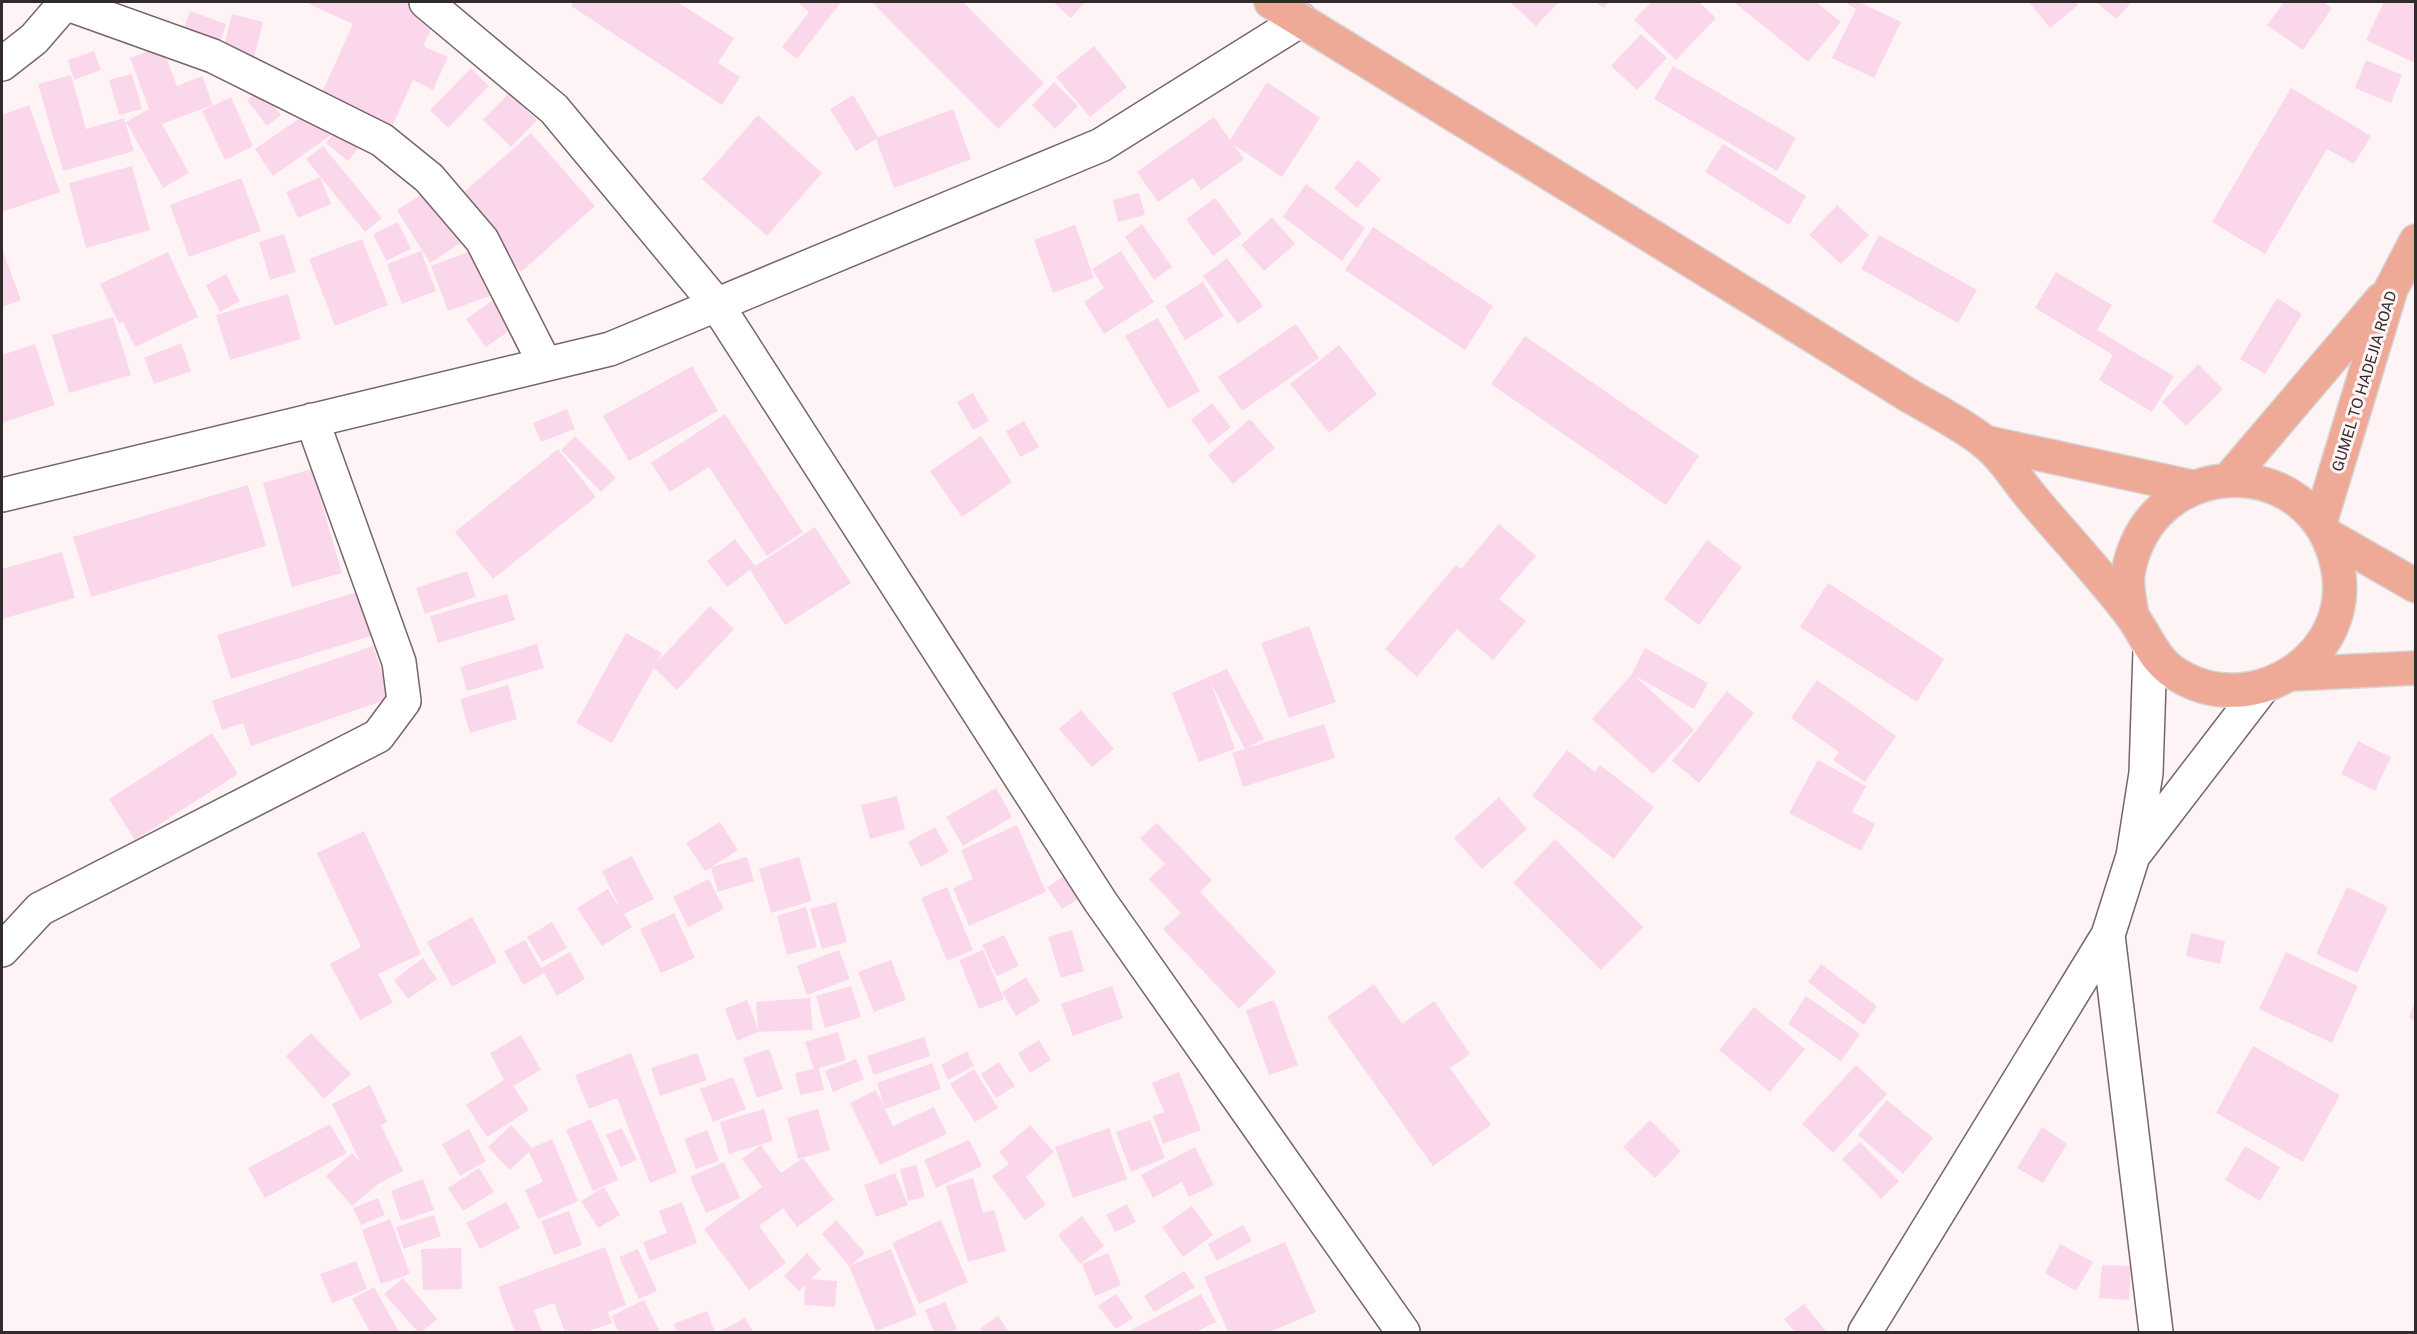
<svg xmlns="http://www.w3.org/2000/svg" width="2417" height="1334" font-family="'Public Sans',sans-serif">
  <rect width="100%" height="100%" fill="#fff4f5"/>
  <path fill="#fbd7eb" d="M305,2H404L437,17L423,46L448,57L433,90L413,80L390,131L319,99L353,24Z
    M573,2H677L734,38L718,63L740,77L722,105L571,6Z
    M797,2H841L797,59L782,47L809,12Z
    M872,2H963L1044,83L998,129Z
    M1053,2H1085L1071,18Z
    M1510,2H1559L1536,26Z
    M1595,2H1608L1604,8Z
    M1651,2H1699L1716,18L1676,60L1634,20Z
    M1734,2H1816L1841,22L1808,62Z
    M1844,2H1859L1901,22L1874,78L1832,58L1856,9Z
    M2029,2H2075L2078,5L2050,28Z
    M2096,2H2132L2116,19Z
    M2284,2H2323L2332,8L2303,50L2267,25Z
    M2384,2H2415V63L2366,40Z
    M190,11L226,24L217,52L180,39Z
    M232,14L263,22L253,62L222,54Z
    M1641,34L1667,58L1637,90L1611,66Z
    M162,46L177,86L202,76L213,105L162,124L189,173L163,188L126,122L149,109L130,58Z
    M1094,46L1127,87L1090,117L1056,77Z
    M94,51L101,70L74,80L68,60Z
    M2366,60L2402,75L2391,103L2355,88Z
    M1673,66L1796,138L1777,171L1654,99Z
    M471,68L489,86L448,128L430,110Z
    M132,74L142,109L119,115L109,80Z
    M71,75L86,129L124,118L134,151L63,171L38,84Z
    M1054,82L1078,106L1055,129L1032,105Z
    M1267,82L1320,118L1282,177L1234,145L1244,159L1201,190L1193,178L1158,202L1137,172L1214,117L1230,140Z
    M2291,88L2371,136L2354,164L2327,149L2265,254L2212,222Z
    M260,89L281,115L267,126L247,100Z
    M509,93L537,120L511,147L483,120Z
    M853,95L878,137L953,109L971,159L894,188L876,139L856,151L830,109Z
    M231,97L253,146L225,160L202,111Z
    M29,105L60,192L2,212V115Z
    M319,105L369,135L348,161L326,143L335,132L273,176L255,149Z
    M758,115L822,173L767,236L702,179Z
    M531,133L595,206L521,272L456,199Z
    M1723,144L1806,196L1789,225L1705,172Z
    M323,146L382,218L365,232L306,159Z
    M1358,160L1381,179L1357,208L1334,188Z
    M132,166L150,230L86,248L69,183Z
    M320,177L331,204L298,218L286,192Z
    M241,178L261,231L189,257L170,205Z
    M1306,184L1365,228L1342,261L1283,217Z
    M437,185L470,237L430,263L397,210Z
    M1139,193L1145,215L1118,222L1113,200Z
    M1215,198L1242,234L1213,256L1186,219Z
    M1837,205L1869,235L1841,264L1809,235Z
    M1272,217L1295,244L1264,271L1241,245Z
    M398,222L411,249L386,261L373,234Z
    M1142,224L1172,267L1154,280L1125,237Z
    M1075,225L1094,278L1053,293L1034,240Z
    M1373,227L1493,306L1465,350L1345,270Z
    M284,234L296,272L270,280L259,242Z
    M1879,235L1977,290L1958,323L1861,269Z
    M362,239L388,305L335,326L309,259Z
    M484,246L501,292L448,311L431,266Z
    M2,249L21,300L2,307Z
    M421,251L436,291L402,304L387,264Z
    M1121,251L1154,302L1104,334L1084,302L1104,288L1092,269Z
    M168,252L198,317L135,347L123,322L119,324L100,284Z
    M1227,258L1263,306L1238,324L1203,276Z
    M2056,272L2112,305L2097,330L2174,376L2152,412L2099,380L2113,355L2035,308Z
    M226,274L240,301L220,312L206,285Z
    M1203,282L1224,316L1185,340L1165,306Z
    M503,293L523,321L486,347L466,319Z
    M288,294L301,339L230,360L216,315Z
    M2277,298L2302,314L2265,374L2240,359Z
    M113,317L131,375L69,393L52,335Z
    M1158,318L1200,391L1168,409L1125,336Z
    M1296,324L1319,358L1242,411L1218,377Z
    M1525,336L1699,456L1666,505L1491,384Z
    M181,343L191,371L154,384L144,358Z
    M35,344L55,405L2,423V355Z
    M1339,345L1377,394L1329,433L1290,384Z
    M2198,364L2223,389L2186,426L2162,402Z
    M692,366L718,411L629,461L603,416Z
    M973,393L989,421L973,430L957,402Z
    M1212,403L1231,427L1209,444L1191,420Z
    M567,409L575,429L541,442L533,423Z
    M725,414L803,532L767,556L709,467L670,492L651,463Z
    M1250,419L1275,448L1233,484L1208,455Z
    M1024,421L1039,447L1020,457L1006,431Z
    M575,436L616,478L601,492L561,450Z
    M981,436L1012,482L962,517L930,471Z
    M558,449L596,497L493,579L455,532Z
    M312,469L342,573L292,587L263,483Z
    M248,485L266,546L91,597L73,537Z
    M1499,524L1536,556L1499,599L1526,621L1493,660L1457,629L1417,677L1385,649L1456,565L1461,569Z
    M815,527L851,583L785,625L750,570L727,587L707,561L735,539L755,566Z
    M1707,540L1742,567L1699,625L1664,599Z
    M62,552L75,598L2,619V569Z
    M467,571L476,597L425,614L416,588Z
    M1828,583L1944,659L1917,702L1800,627Z
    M357,592L371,636L231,679L217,635Z
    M507,594L515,620L438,643L430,616Z
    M710,606L734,629L677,690L654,668L612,743L576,723L626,633L662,653L658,661Z
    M1309,626L1336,702L1289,718L1261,643Z
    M537,644L544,668L467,691L460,667Z
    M373,646L391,698L251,746L243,723L222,730L212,701Z
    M1645,648L1708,683L1694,709L1635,676L1694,730L1653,774L1592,719L1632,674Z
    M1227,669L1264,739L1247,748L1324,724L1335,758L1243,787L1232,753L1245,749L1211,683L1235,749L1199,762L1172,693Z
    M1817,680L1896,736L1865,782L1833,760L1839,752L1791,718Z
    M508,685L517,719L470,733L460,699Z
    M1727,691L1754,713L1699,783L1672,761Z
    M1081,710L1114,749L1092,767L1059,729Z
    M212,733L238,774L135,840L109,799Z
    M2358,741L2391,757L2375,791L2341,774Z
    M1567,750L1595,772L1600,765L1654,807L1614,859L1532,796Z
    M1818,760L1866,786L1852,812L1875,824L1861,851L1789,813Z
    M996,788L1012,817L963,846L946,817Z
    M897,796L905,829L870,839L861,805Z
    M1499,797L1527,829L1482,869L1454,838Z
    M720,822L738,850L711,867L747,857L754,881L718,892L711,868L705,871L686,843Z
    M1157,823L1212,880L1200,892L1276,972L1239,1009L1163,929L1181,913L1149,879L1165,864L1140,838Z
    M1017,825L1046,892L969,926L953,888L973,879L961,850Z
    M935,827L949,852L921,867L908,842Z
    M364,831L421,954L378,974L393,1003L360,1020L330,964L361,947L317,853Z
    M1555,839L1643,927L1601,970L1513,883Z
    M632,856L654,899L624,914L632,927L602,946L577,908L608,889L621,910L602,871Z
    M799,857L812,901L771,913L759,869Z
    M1071,872L1086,894L1062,909L1047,887Z
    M709,879L724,909L688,927L673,897Z
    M947,887L973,950L947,961L921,898Z
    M2347,887L2388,907L2357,973L2316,954Z
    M836,902L847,942L822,949L810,909Z
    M806,907L817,947L787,955L777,916Z
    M674,913L695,958L661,973L640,929Z
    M472,917L497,962L452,987L427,942Z
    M552,922L567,948L542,962L527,937Z
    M1072,930L1084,971L1061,978L1048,937Z
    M2191,933L2225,941L2220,964L2186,956Z
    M1004,935L1019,966L997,976L982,945Z
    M525,940L541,968L570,952L585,979L557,996L544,973L523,985L504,951Z
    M839,950L850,979L807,995L797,966Z
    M983,950L1004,999L979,1009L959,960Z
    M2286,952L2358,986L2332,1043L2259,1009Z
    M423,958L437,979L408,999L394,980Z
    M891,960L906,1000L874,1012L858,972Z
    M1821,964L1877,1006L1864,1025L1808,982Z
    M1026,977L1040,1001L1016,1016L1002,992Z
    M1374,984L1402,1024L1434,1001L1470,1054L1450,1068L1491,1125L1433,1166L1327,1017Z
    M851,986L861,1017L825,1028L816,996Z
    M1112,986L1123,1018L1073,1036L1061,1004Z
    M1806,996L1860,1034L1841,1061L1788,1024Z
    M810,998L813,1030L758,1032L737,1041L725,1009L747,1000L758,1029L756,1002Z
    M1274,1000L1298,1065L1269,1075L1246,1010Z
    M2415,1001V1021L2409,1018Z
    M1754,1007L1805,1049L1770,1092L1719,1050Z
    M838,1032L846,1060L819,1068L824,1090L800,1095L795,1073L814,1069L805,1042Z
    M311,1033L351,1074L324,1099L286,1056Z
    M521,1035L541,1070L513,1086L529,1110L487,1137L466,1105L504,1080L490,1053Z
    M924,1037L930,1056L874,1075L867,1056Z
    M1039,1040L1051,1060L1030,1073L1018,1053Z
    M2253,1046L2340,1095L2303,1162L2216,1113Z
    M769,1049L783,1089L757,1098L743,1058Z
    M967,1051L974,1066L948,1080L941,1065Z
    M631,1053L677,1172L650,1183L617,1098L589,1109L575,1075Z
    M697,1053L707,1080L660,1096L651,1068Z
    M856,1059L864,1079L833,1092L825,1071Z
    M999,1062L1015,1086L996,1098L981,1074Z
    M932,1063L941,1089L885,1109L877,1083Z
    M1856,1065L1887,1094L1833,1153L1802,1124Z
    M974,1069L998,1108L975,1122L950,1084Z
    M1179,1072L1201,1130L1163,1144L1153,1116L1164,1112L1152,1083Z
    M733,1077L746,1109L713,1122L700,1089Z
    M370,1085L387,1122L381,1125L403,1171L378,1184L352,1206L326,1176L352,1153L361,1163L332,1104Z
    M876,1090L893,1126L934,1107L947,1134L880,1165L850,1103Z
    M1887,1100L1933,1138L1903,1174L1858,1135Z
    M764,1109L773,1141L729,1154L720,1122Z
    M818,1109L830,1150L798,1159L787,1118Z
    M591,1119L618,1180L593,1191L566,1130Z
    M1150,1120L1165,1158L1131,1172L1116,1132Z
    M1650,1120L1681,1151L1655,1178L1623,1147Z
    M330,1124L347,1153L265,1198L248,1168Z
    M511,1125L532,1148L552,1139L578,1201L538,1219L525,1190L543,1182L529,1152L510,1170L488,1147Z
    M1030,1125L1054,1152L1026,1177L1046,1205L1025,1220L992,1176L1009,1164L999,1152Z
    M2042,1127L2067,1144L2043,1183L2017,1168Z
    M622,1128L637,1160L621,1167L606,1135Z
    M1109,1128L1127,1179L1073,1198L1055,1147Z
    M469,1129L486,1161L460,1176L442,1144Z
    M707,1130L719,1161L696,1169L684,1139Z
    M969,1140L982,1166L936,1188L924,1160Z
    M1860,1142L1899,1181L1881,1199L1842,1159Z
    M761,1145L781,1173L803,1158L834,1200L797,1227L783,1208L759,1226L786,1263L749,1290L704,1229L762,1187L742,1159Z
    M2245,1146L2280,1167L2260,1201L2225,1180Z
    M1195,1147L1214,1185L1189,1197L1182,1182L1153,1198L1141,1175Z
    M724,1162L740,1198L706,1213L690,1177Z
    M916,1165L925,1197L908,1201L900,1169Z
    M479,1168L494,1192L463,1211L448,1188Z
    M895,1173L908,1205L876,1217L864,1185Z
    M973,1178L983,1213L994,1210L1006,1251L968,1262L946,1186Z
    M423,1179L434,1210L401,1221L391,1191Z
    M604,1187L620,1215L598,1228L581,1201Z
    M378,1198L385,1215L361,1225L353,1208Z
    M506,1202L520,1228L480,1249L466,1223Z
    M682,1202L697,1243L650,1261L643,1242L667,1233L659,1211Z
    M1127,1204L1136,1222L1115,1232L1106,1215Z
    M1192,1206L1213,1235L1183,1257L1162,1227Z
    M569,1211L582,1245L554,1255L541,1221Z
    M434,1215L441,1236L404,1249L396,1227Z
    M1082,1216L1104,1246L1080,1264L1058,1235Z
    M390,1219L410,1274L381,1284L362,1230Z
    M836,1220L865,1253L851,1265L891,1249L917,1315L876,1331L849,1266L822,1234Z
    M941,1220L968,1282L919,1304L892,1243Z
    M1243,1225L1252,1241L1217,1261L1208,1244Z
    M1285,1242L1316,1312L1270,1332H1228L1204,1277Z
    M2060,1244L2093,1262L2076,1291L2045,1273Z
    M605,1247L626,1305L608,1312L612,1323L586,1332H565L554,1303L534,1310L542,1332H515L498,1287Z
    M461,1248L462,1289L423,1290L421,1249Z
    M638,1249L657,1291L639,1299L619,1257Z
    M807,1253L821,1269L811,1279L837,1281L835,1307L804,1305L805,1285L799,1291L784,1276Z
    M1108,1253L1121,1285L1095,1296L1082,1264Z
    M356,1261L367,1289L332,1303L320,1274Z
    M2102,1265L2131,1266L2129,1300L2099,1298Z
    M1184,1271L1195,1287L1154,1312L1144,1296Z
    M403,1278L437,1319L422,1332H418L384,1294Z
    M374,1287L399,1332H370L352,1299Z
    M1116,1294L1133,1318L1116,1329L1098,1306Z
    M1201,1294L1216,1322L1196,1332H1127Z
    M644,1300L660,1332H619L611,1316Z
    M945,1302L957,1330L934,1332L925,1310Z
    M1804,1304L1826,1331L1824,1332H1795L1784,1319Z
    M707,1311L715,1332H677L673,1324Z
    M998,1316L1009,1332H982L980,1329Z
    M745,1318L753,1332H718Z"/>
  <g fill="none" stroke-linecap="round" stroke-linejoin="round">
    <defs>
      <path id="minor" d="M426,2L554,109L717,305L1100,901L1403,1332
        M65,3L213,56L382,140L429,178L482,240L545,364
        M2,64L34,39L66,2
        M2,495L610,349L1101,145L1301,20
        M2136,852L2262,688
        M2108,935L2156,1332
        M2,950L40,909L378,736L404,701L399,662L312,420
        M1865,1332L2108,935L2133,856L2146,773L2150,651"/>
      <path id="primary" d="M1271,2C1434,103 1597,203 1760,303C1809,334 1859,364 1908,395C1932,409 1960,423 1982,440C2002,455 2017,480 2033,499C2065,537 2099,573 2129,612C2148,636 2152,662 2183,678C2257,718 2354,655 2338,569C2315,448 2150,452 2128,573C2126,586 2130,602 2132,616
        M1984,442L2192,487
        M2230,478L2382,299
        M2320,523L2391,289L2416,241
        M2327,535L2416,586
        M2292,674L2416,668"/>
    </defs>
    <use href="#minor" stroke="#766668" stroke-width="36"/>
    <use href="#primary" stroke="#d6d5d5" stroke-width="36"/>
    <use href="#minor" stroke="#fff" stroke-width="33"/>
    <use href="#primary" stroke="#eea997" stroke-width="33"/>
  </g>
  <g text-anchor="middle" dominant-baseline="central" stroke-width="6" stroke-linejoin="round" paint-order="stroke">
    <g font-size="15" fill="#322b2c" stroke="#fff4f5">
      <text transform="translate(2364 381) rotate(-73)">GUMEL TO HADEJIA ROAD</text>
    </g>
  </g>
  <rect width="2417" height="1334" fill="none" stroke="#322b2c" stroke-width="6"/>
</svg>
